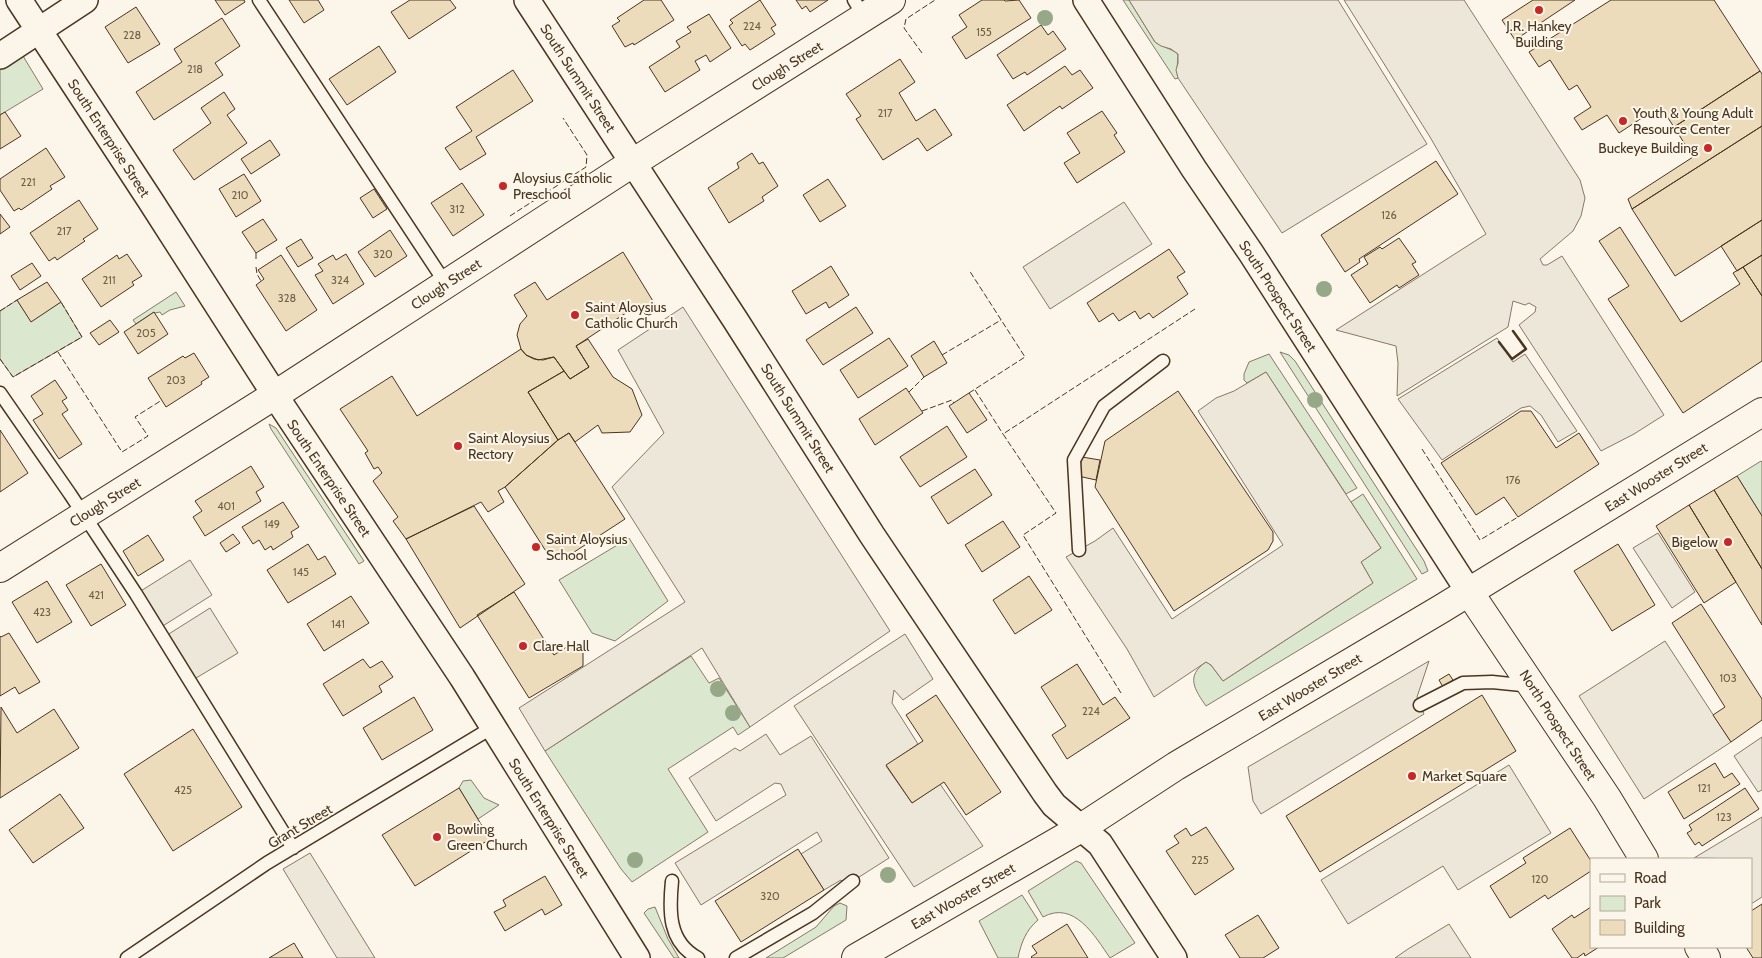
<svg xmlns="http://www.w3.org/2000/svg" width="1762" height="958" font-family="Cabin,sans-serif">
  <rect width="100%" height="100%" fill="#fbf6e9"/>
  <path fill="#dce7d0" stroke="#887966" d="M1123,0H1129L1155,42C1162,47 1170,48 1178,54C1178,62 1176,70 1178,78L1175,79Z
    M17,56H23L43,89L0,115V64Z
    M176,292L185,306L170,310L162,315L160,312L155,313L154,312L136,324L133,320Z
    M17,300L31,321L61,302L82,337L13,377L0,359V311Z
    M1280,352L1289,355L1295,361L1424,561L1428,571L1422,574Z
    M1269,354L1357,488L1346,494L1266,372L1247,383L1244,380V374L1249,362Z
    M269,424L276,428L364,561L359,564L271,429Z
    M1761,461L1762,462V516L1737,476Z
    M1363,494L1417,579L1206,706C1195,690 1185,676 1206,662L1211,665L1223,681L1373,583L1361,562L1381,548L1351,502Z
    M629,538L668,601L615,641L592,633L559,580Z
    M691,656L709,683L719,678L750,727L738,735L733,727L668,769L708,832L632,882L621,869L545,751Z
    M471,780L484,798L499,805L478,819L459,788L463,781Z
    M1076,861L1081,863L1135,943L1110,958C1095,936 1074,900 1043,917L1028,891Z
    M1022,895L1038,920C1026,930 1021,943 1018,958H998L979,921Z
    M840,903L847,906L846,920L783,958H766L816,927L834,906Z
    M655,907L668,939L679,958H674L644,913L648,909Z"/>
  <path fill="#ede7d9" stroke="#887966" d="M1129,0H1338L1427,144L1282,233L1178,78L1176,70L1178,63V54L1171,49L1161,46L1155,42Z
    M1344,0H1464L1580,180L1585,198L1581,216L1573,231L1540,259L1543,265H1547L1562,256L1664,415L1634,434L1601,451L1519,325L1535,312L1536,307L1529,303L1525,305L1513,301L1508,327L1397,396L1398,363L1396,346L1336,330L1486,234L1430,137Z
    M1124,202L1152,244L1050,309L1023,267Z
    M683,307L890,631L750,727L702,648L545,751L519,708L685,602L612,487L664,433L618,350Z
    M1497,338L1513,362L1525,354L1577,431L1558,442L1541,415L1530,406L1521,408L1442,460L1398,399Z
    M1266,372L1381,548L1361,562L1373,583L1223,681L1211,665L1206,662L1154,697L1127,649L1066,557L1095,541L1113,528L1172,619L1283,545L1198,411L1216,398L1234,391Z
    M1658,533L1695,592L1672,608L1633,548Z
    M190,560L212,595L158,629L136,594Z
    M210,608L238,653L191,681L164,637Z
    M905,634L933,679L903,700L894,690L892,703L918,744L886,766L912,803L940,784L983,846L914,887L794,706Z
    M1665,641L1731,742L1644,799L1579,696Z
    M1429,661L1417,697L1424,714L1261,814L1253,801L1248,767Z
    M766,734L780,755L811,736L889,858L845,886L841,880L824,890L801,854L822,841L817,832L701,905L675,863L786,795L781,784L775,783L716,821L689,778L735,748L740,751Z
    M1762,737V790L1758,792L1734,756Z
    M1509,765L1551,833L1458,890L1443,866L1348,924L1321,880Z
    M1762,817V897L1751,904V859L1694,858Z
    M310,853L375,958H337L283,869Z
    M1449,924L1471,958H1395L1408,949Z"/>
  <path fill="#ecdcbc" stroke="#4a3520" d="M215,0H244L245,2L225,15Z
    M289,0H318L324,10L304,23Z
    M410,0H450L456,8L409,39L391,12Z
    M644,0H661L674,20L634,45L633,43L625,47L612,26L620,21L617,18Z
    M760,0L776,25L771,28L775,34L750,50L745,44L742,46L729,26L733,23L730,20Z
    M796,0H828L810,12L806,6L802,9Z
    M982,0H1004L1005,1L1019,0L1031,18L966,59L952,37L967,27L959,15Z
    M1533,0H1575L1515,40L1502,20Z
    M1611,0H1714L1760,71L1674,127L1660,106L1619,133L1607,115L1582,130L1574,118L1591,107L1577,85L1569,90L1550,60L1539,67L1529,52Z
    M136,7L160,44L128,63L105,27Z
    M709,14L731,48L710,62L706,55L695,61L700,70L665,92L649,67L680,47L676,41L691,32L687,27Z
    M222,18L240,46L215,63L223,75L154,120L136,92L182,62L174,49Z
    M1041,25L1048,35L1053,31L1066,49L1027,75L1025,72L1013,79L997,55Z
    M379,46L396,72L347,105L329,79Z
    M900,59L915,82L899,93L916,121L935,109L952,135L927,151L918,138L883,160L856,119L861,116L846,94Z
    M1065,66L1072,75L1080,70L1093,88L1062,109L1060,106L1024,131L1007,105Z
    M513,70L533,101L476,137L486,154L460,170L445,148L472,131L456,107Z
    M1760,71L1762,74V126L1632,209L1628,199L1693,157L1674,127Z
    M224,92L235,109L227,115L247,143L194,180L173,150L211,123L201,108Z
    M1102,111L1117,133L1114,135L1125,152L1077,183L1064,163L1080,153L1067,133Z
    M5,112L21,136L0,149V115Z
    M1762,126V220L1675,276L1632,209Z
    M270,140L280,155L251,174L241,159Z
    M46,148L65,177L50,186L52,189L21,210L19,208L14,211L0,190V179Z
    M752,153L759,164L763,162L778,186L762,197L764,201L729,223L708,188L739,168L737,163Z
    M1436,161L1458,194L1359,259L1360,262L1345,272L1321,235Z
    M244,174L261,201L236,217L219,189Z
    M828,179L846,206L820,222L803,195Z
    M462,183L484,215L453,236L431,203Z
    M374,189L387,209L373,218L360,198Z
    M79,200L98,229L83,239L85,241L57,260L55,257L49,261L30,233Z
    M0,214L10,227L0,234Z
    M263,219L277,240L256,253L242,232Z
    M1762,220V255L1737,271L1721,246Z
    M1620,227L1681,322L1740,284L1733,273L1743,267L1762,296V361L1683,413L1608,299L1629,286L1599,241Z
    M390,230L407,256L375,277L358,252Z
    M1399,238L1416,262L1412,264L1419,275L1399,288L1397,285L1370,303L1351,275L1368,264L1364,257L1380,247L1382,249Z
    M301,239L313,258L298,267L286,248Z
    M1169,249L1185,272L1177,277L1188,294L1153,318L1149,313L1140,319L1135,311L1119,321L1113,313L1099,322L1087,303Z
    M623,252L656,306L653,313L649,315L645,314L638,305L576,346L589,367L570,379L554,357L538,360L526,355L521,349L517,335L520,324L527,316L514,295L535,282L547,300Z
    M127,254L142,276L132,282L134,285L101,307L82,279L117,255L119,259Z
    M346,254L364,284L333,304L315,275L323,271L318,264L333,255L336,260Z
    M281,255L317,310L286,331L256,285L264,279L258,270Z
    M1762,255V296L1743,267Z
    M32,263L41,276L20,290L11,276Z
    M831,266L849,295L829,308L826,302L806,314L792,291Z
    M47,282L61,302L31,322L17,300Z
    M856,307L873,333L823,365L806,340Z
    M154,312L168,334L138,354L124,332Z
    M110,320L119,332L99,345L90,333Z
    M889,338L908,366L858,398L840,370Z
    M588,339L613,377L632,389L642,415L630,432L602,433L598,425L575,442L569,433L558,440L528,392L564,371L570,379L589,367L576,346Z
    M934,341L947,363L924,377L911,356Z
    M521,349L526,355L534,359L543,360L554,357L564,371L528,392L558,440L505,487L498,491L504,502L488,512L481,502L406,539L393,521L398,517L373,481L382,473L378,467L374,469L365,453L368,451L340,409L392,376L417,416Z
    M194,353L209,377L201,382L202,384L166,407L148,378L183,356L185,358Z
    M55,380L67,398L62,401L68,410L62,414L82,444L59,459L33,420L43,414L31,396Z
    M906,388L923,413L875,445L859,419Z
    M1178,391L1273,532V541L1268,550L1174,611L1095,487L1105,441Z
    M969,393L987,420L967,433L949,406Z
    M1521,411H1531L1556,448L1579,433L1599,464L1518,517L1504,497L1476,515L1441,463Z
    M947,426L967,457L920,487L900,457Z
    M0,430L28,473L0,492Z
    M569,433L625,519L565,558L560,552L549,556L505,487L558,440Z
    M1082,457L1100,460L1096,480L1078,476Z
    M251,466L264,487L256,492L261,501L205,536L193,517L202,511L195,501Z
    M975,469L992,495L948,524L931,497Z
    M1737,476L1762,516V569L1714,490Z
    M1714,490L1762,569V625L1689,505Z
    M283,502L299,527L291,532L293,537L273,550L271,546L265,550L259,540L253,544L242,527Z
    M1689,505L1736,582L1704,603L1656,526Z
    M474,506L525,584L460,628L406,539Z
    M1003,521L1020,547L982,572L965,545Z
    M233,534L240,543L226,552L220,543Z
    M148,535L164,560L138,576L123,551Z
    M308,544L318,560L325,556L336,574L288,603L267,570Z
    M1618,544L1655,605L1612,631L1574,571Z
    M101,564L126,605L91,626L66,585Z
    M1029,576L1052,610L1015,634L993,600Z
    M47,581L72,622L37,643L12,602Z
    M514,592L554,655L571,644L583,648V666L529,698L477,615Z
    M351,596L369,623L324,651L307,624Z
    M1701,604L1762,699V720L1731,742L1713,715L1725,707L1672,623Z
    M9,633L40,682L19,694L15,687L0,696V636L1,637Z
    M363,659L370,668L382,661L393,677L379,686L382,692L343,716L323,684Z
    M1077,664L1103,705L1115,697L1130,718L1067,759L1052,735L1066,726L1041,687Z
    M1449,674L1453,680L1443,687L1439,680Z
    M936,695L1001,792L966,815L944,782L912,803L886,765L923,741L906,715Z
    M1482,695L1516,751L1320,872L1286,816Z
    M414,697L433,730L382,760L363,728Z
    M1,707L17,733L54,709L79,748L0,798Z
    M193,729L242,807L173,851L124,774Z
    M1715,763L1724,778L1732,773L1740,784L1684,819L1668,792Z
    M459,788L490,839L415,886L382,835Z
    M1745,788L1759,809L1702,846L1699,842L1695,845L1687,833L1692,830L1689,825Z
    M60,794L84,828L33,863L9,830Z
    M1206,827L1234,869L1195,895L1166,851L1179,843L1174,836L1186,828L1191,836Z
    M1570,828L1591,861V871L1548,899L1545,895L1510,918L1490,886L1526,863L1523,858Z
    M798,849L824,890L741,942L715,901Z
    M545,876L562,905L545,915L542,909L505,931L494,912L506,906L503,900Z
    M1762,904V958H1753L1746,947H1751V911Z
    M1591,907V947H1599L1585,956L1584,953L1577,958H1572L1552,929L1572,915L1574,918Z
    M1258,915L1279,948L1263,958H1240L1225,935Z
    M1067,924L1088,958H1032L1031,957L1037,953L1032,946Z
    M294,943L303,958H269Z"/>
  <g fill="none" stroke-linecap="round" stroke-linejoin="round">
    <defs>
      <path id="service" d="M259,0L446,284
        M854,0L864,17
        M0,393L70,494L136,594L293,848
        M1079,550L1074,460L1104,406L1163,361
        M1420,705L1463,683L1492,682L1530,686
        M672,881C669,911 668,942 698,958
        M127,958L267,863L493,727
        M736,958L813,913L853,881"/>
      <path id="minor" d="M19,0L150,200L284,409L462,677L637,958
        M527,0L736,321L872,535L1045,793L1054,805L1100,844L1174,958
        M1086,0L1194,169L1251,253L1469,592
        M0,56L85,0"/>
      <path id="tertiary" d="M0,568L275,395L634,162L891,0
        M1469,592L1607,798L1644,859
        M1699,947L1706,958"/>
      <path id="secondary" d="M856,958L1081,828L1176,766L1441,609L1762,412"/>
    </defs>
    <use href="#service" stroke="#4a3520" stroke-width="15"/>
    <use href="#minor" stroke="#4a3520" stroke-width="28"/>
    <use href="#tertiary" stroke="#4a3520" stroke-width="30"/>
    <use href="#secondary" stroke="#4a3520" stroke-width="30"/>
    <use href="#service" stroke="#fbf6e9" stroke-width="12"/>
    <use href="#minor" stroke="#fbf6e9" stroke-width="25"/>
    <use href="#tertiary" stroke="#fbf6e9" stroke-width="28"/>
    <use href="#secondary" stroke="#fbf6e9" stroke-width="28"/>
    <path stroke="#4a3520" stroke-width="1" stroke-dasharray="6 2.5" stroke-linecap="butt" d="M922,53L904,28L906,19L935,0
      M510,216L586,167L587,155L563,118
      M256,253V261
      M256,267L257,274L261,281
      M0,311L17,300
      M58,352L122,452L148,436L135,417L162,400
      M942,355L1001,320
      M0,359L13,377L82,337L61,302
      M975,390L1003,434
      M909,392L924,377
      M969,393L1025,357L969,270
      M922,411L952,400L954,403
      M1422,449L1480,540L1518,517
      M1121,693L1023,535L1056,513L1003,434L1195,309"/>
    <path stroke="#4a3520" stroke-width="2.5" d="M1499,342L1512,359L1526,349L1513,331"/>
  </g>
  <g fill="#96a887">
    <circle cx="1045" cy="18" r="8"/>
    <circle cx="1324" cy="289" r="8"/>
    <circle cx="1315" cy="400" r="8"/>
    <circle cx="718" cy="689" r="8"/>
    <circle cx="733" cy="713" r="8"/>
    <circle cx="635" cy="860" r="8"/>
    <circle cx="888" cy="875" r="8"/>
  </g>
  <g fill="#c62828" stroke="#fbf6e9" stroke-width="2">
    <circle cx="1539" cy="10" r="5"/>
    <circle cx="1623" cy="121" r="5"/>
    <circle cx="1708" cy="148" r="5"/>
    <circle cx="503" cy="186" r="5"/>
    <circle cx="575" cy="315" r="5"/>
    <circle cx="458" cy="446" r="5"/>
    <circle cx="1728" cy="542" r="5"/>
    <circle cx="536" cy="547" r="5"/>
    <circle cx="523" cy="646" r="5"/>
    <circle cx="1412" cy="776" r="5"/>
    <circle cx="437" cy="837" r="5"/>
  </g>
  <g text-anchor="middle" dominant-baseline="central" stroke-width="4" stroke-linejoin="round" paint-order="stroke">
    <g font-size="11" fill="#725f47">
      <text x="752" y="26">224</text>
      <text x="984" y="32">155</text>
      <text x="132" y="35">228</text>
      <text x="195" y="69">218</text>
      <text x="885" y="113">217</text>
      <text x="28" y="182">221</text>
      <text x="240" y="195">210</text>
      <text x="457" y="209">312</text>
      <text x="1389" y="215">126</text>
      <text x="64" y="231">217</text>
      <text x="383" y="254">320</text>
      <text x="109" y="280">211</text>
      <text x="340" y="280">324</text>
      <text x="287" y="298">328</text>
      <text x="146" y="333">205</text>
      <text x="176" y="380">203</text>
      <text x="1513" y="480">176</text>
      <text x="226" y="506">401</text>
      <text x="272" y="524">149</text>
      <text x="301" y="572">145</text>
      <text x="96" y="595">421</text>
      <text x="42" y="612">423</text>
      <text x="338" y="624">141</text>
      <text x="1728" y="678">103</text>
      <text x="1091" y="711">224</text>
      <text x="1704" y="788">121</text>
      <text x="183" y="790">425</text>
      <text x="1724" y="817">123</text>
      <text x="1200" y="860">225</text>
      <text x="1540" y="879">120</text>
      <text x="770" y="896">320</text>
    </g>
    <g font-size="14" fill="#4a3520" stroke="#fbf6e9" text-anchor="start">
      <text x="1539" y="26" text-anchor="middle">J.R. Hankey<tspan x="1539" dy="16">Building</tspan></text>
      <text x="1633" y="113">Youth &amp; Young Adult<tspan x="1633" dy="16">Resource Center</tspan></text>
      <text x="1698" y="148" text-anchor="end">Buckeye Building</text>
      <text x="513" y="178">Aloysius Catholic<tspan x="513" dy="16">Preschool</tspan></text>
      <text x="585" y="307">Saint Aloysius<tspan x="585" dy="16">Catholic Church</tspan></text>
      <text x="468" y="438">Saint Aloysius<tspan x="468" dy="16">Rectory</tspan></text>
      <text x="546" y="539">Saint Aloysius<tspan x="546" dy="16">School</tspan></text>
      <text x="1718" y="542" text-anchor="end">Bigelow</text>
      <text x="533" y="646">Clare Hall</text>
      <text x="1422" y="776">Market Square</text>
      <text x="447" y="829">Bowling<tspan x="447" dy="16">Green Church</tspan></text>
    </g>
    <g font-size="14" fill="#4a3520" stroke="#fbf6e9">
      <text transform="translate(787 66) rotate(-32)">Clough Street</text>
      <text transform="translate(578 78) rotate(57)">South Summit Street</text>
      <text transform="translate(109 138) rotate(57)">South Enterprise Street</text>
      <text transform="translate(446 284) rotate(-33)">Clough Street</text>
      <text transform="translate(1278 296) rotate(57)">South Prospect Street</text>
      <text transform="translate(798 418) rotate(58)">South Summit Street</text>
      <text transform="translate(1656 477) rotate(-32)">East Wooster Street</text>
      <text transform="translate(329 478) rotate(56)">South Enterprise Street</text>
      <text transform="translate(105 502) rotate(-32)">Clough Street</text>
      <text transform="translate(1310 687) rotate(-31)">East Wooster Street</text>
      <text transform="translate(1558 725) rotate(57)">North Prospect Street</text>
      <text transform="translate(549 818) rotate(58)">South Enterprise Street</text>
      <text transform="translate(300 826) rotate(-31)">Grant Street</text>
      <text transform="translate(963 896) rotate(-30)">East Wooster Street</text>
    </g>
  </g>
  <rect x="1590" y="858" width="162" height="90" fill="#fbf6e9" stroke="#b4a999"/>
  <rect x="1600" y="874" width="25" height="8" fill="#fbf6e9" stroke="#b4a999"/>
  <text x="1634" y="883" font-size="15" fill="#4a3520">Road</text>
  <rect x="1600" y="896" width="25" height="15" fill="#dce7d0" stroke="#b4a999"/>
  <text x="1634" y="908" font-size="15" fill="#4a3520">Park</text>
  <rect x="1600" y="920" width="25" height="15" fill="#ecdcbc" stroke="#b4a999"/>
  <text x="1634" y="933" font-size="15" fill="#4a3520">Building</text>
</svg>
